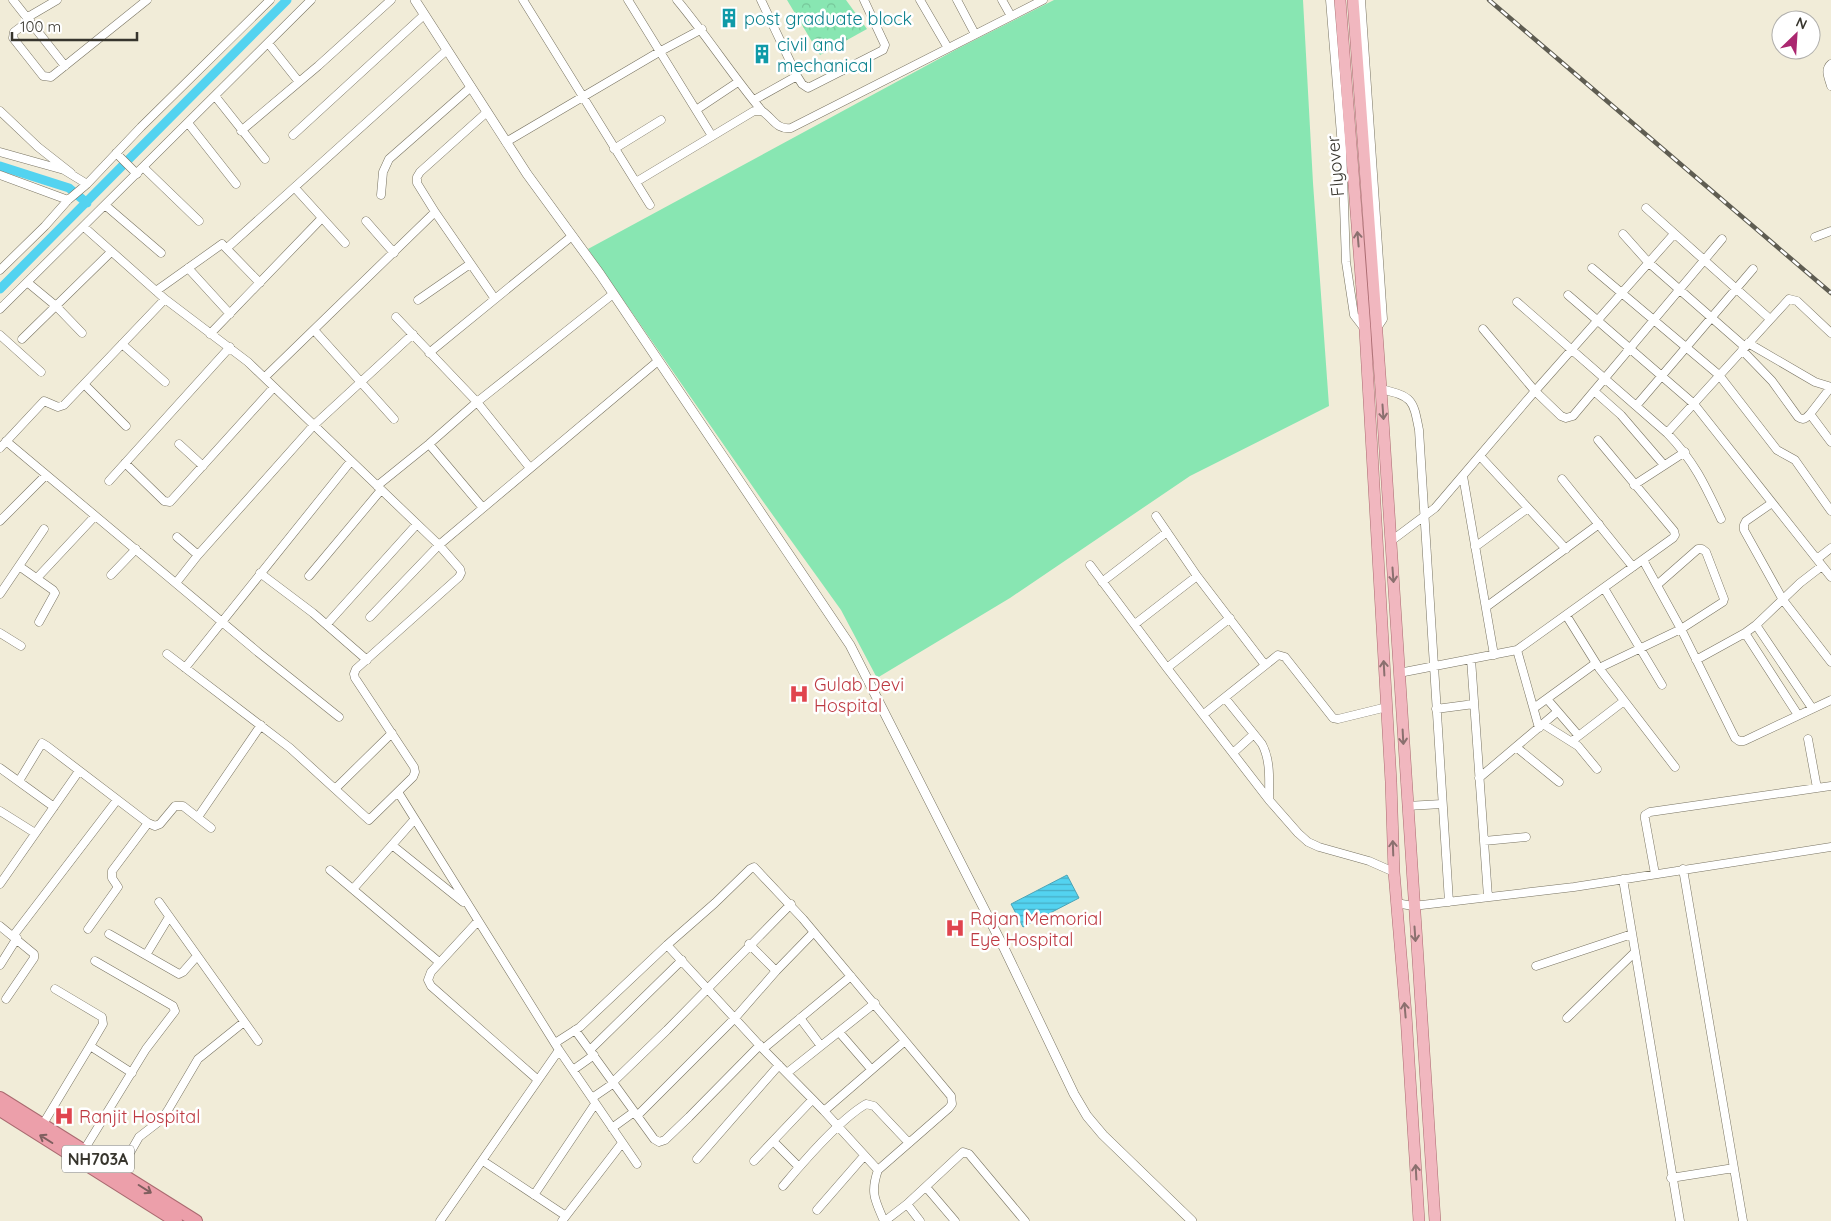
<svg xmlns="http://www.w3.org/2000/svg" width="1831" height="1221" font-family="Quicksand,sans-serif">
  <defs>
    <pattern id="park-crowns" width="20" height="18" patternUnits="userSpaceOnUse" patternTransform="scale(1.25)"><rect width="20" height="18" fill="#88e6b2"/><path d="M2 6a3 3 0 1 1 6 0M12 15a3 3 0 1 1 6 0" fill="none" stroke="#76c699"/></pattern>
    <pattern id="water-rules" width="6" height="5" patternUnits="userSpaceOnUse" patternTransform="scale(1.25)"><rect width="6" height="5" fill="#53d3f0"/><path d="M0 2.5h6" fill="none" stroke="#46acc3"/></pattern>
  </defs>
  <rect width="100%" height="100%" fill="#f1ecd8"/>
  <path fill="#88e6b2" d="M1054,0H1303L1313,183L1329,406L1190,476L1010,598L877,678L841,610L762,500L588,249L959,48Z"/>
  <path fill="url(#park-crowns)" d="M787,0H846L867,29L820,55Z"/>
  <path fill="url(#water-rules)" stroke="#4ba4b6" d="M1067,875L1079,898L1023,927L1011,904Z"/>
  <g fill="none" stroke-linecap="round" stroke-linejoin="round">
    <path stroke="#53d3f0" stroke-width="9" d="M0,166L69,188L87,203
      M0,289L287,0"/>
    <defs>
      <path id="minor" d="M13,0L65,66
        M523,0L650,205
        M628,0L712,136
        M677,0C707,36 732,75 762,111
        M920,0L948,48
        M957,0L975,34
        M1002,0L1011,16
        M1330,0L1342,147L1346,262L1354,315L1364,328
        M1361,0L1383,319L1377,328
        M28,17L57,0
        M30,20L14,32L13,38L43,76L51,77L147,0
        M268,43L299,82
        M1831,64C1824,70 1829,78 1831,86
        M797,76L802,84L808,88L883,50L885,45L864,0
        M215,96L265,159
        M754,100L797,76L761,0
        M696,110L738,82
        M0,111L38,147L71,173
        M487,112L420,172L417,177V183L435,212L495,299
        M188,123L236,184
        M241,131L318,66L391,0
        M293,135L424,15
        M506,142L659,52L702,29
        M614,149L661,120
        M0,152L64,170L87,184
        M116,153L137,174
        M143,167L199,221
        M0,175L68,200
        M636,182L754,111H762C773,118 776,130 791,128L1043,0
        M295,188L345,243
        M381,195L383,172L389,159L471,87
        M105,205L161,253
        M1646,208L1770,319
        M366,221L394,253
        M84,227L165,299L248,362L439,545L460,569L461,573L459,577L356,669L354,674L355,678L414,767L415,772L413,777L369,820L290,748L167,654
        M1623,234L1648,262L1745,347
        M1815,237L1831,231
        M227,248L447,50
        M188,268L230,314
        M1592,268L1719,375L1777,450L1795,460L1831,511
        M0,270L45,226L68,200L87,184L141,127L270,0
        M27,282L56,306L82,333
        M156,291L222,244L260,283
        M1568,295L1694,404L1831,577
        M418,300L470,264
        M1517,302L1667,433C1694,461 1705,485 1721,519
        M0,309L311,0
        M396,317L477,402L530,468
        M1483,329L1535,391L1561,416L1566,418L1573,416L1722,239
        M314,330L394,419
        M210,334L322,218
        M0,335L41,372
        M22,339L111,252
        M1748,343L1815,382L1831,387L1810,414
        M122,344L165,382
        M1742,350L1772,381L1798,417C1804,421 1806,418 1810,414L1831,442
        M429,353L572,236
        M265,377L435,212
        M84,384L126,426
        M1381,389C1413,397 1413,399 1419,430L1449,902
        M1594,391L1621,415L1664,465
        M1636,406L1753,269
        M1667,433L1789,299L1797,301L1831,333
        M6,441L259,653L339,717
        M179,444L203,466
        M429,444L483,508
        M0,448L44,401L58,407L64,405L165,299
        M1480,456L1566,549
        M125,463L164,501L170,502L274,387
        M1463,476L1494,655
        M1562,479L1633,567
        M109,481L230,347
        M1634,485L1685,452
        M377,486L429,444L477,402L613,294
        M1772,503L1746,521L1744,525V530L1783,600L1831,662
        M1156,516L1197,576L1265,665
        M0,521L46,475
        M177,537L198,555
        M1391,541L1435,508L1535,391L1674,234
        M1475,547L1528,508
        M1817,559L1831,548
        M1643,560L1681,629L1735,738L1739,741H1744L1831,700
        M1090,565L1167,668L1269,800L1298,833L1308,842L1319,847L1369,861L1394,872
        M19,566L53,590L55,593L39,622
        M260,573L313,613L367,660
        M111,575L136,549
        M309,576L381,490
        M37,578L95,516
        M1102,582L1167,532
        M176,583L198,555L313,426L413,334
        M1604,588L1662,685
        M0,594L44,529
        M1486,607L1599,524
        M1566,615L1599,668L1675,767
        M370,617L439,545L658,361
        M327,624L417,524
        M1135,624L1197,576
        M1756,625L1800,583L1822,566
        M0,633L21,646
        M1745,633L1798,715
        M1517,650L1539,728
        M1471,659L1488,897
        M1696,660L1745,633L1756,625L1812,708
        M185,668L351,461
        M1167,668L1230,618
        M1599,668L1681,629L1723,602L1724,599L1706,552L1702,549H1698L1657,585
        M1399,673L1517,650L1673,538L1675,535L1674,531L1598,440
        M1225,698L1262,744C1271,761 1269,781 1269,799
        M1547,699L1578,735
        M1534,708L1596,663
        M1436,709L1474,704
        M1204,714L1278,655L1285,657L1333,718L1338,719L1387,707
        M1543,724L1578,746L1597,769
        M1808,739L1817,788
        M1572,741L1624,701
        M1516,747L1559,782
        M1233,753L1254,734
        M0,768L54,807
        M1479,778L1557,712
        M19,781L42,743L47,746L148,823L155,826L160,824L175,806H183L211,828
        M336,788L392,733
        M398,792L559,1050L637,1164
        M1407,806L1442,804
        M0,811L35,833
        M198,817L261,725
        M1484,841L1526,837
        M392,845L414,820
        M1683,869L1743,1221
        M330,870L439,962
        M1655,874L1645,819V815L1650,812L1831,786
        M1623,879L1680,1221
        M0,884L79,771
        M353,889L392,845L463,902
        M159,902L258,1041
        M1396,903L1413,906L1574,887L1831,847
        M478,921L431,972L428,980L431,986L538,1080
        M0,926L34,954V958L6,999
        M88,929L118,887L112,878V871L148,823
        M109,934L179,974L183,972L197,956
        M13,936L117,800
        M749,944L776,971
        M667,945L763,1049L824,1111L878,1170C870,1193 875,1200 884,1221
        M146,955L169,917
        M0,965L17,938
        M1536,966L1632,934
        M55,989L102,1017L103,1024L90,1046
        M800,1018L821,1046
        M1567,1018L1635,952
        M575,1030L654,1139L659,1142L665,1140L689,1117L760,1045
        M839,1032L871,1069
        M555,1043L580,1027L667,945L715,903L750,869L754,867L803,919L951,1096L952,1104L949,1108L878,1170
        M763,1049L851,976
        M590,1050L682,960
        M573,1070L594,1055
        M787,1073L875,1003
        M613,1082L667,1030L791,904
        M592,1098L614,1083
        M824,1111L905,1041
        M637,1116L735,1018L776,971L814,932
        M43,1124L90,1046L132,1073
        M612,1128L634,1112
        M773,1141L799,1167
        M84,1150L146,1049L175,1011L173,1006L95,961
        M697,1159L779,1065
        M483,1161L566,1216
        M754,1161L812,1100
        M119,1172L139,1137L161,1120L168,1110L198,1059L244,1022
        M1671,1178L1734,1168
        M783,1186C804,1161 839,1120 866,1104L874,1106L909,1143
        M926,1187L955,1221
        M534,1195L595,1104
        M907,1204L920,1221
        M817,1210L864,1156
        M440,1221L559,1050
        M562,1221L622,1143
        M885,1221L907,1204L963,1152L969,1154L1025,1221"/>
      <path id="tertiary" d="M415,0L527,174L600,274L850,645L1005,950L1074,1094L1087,1116L1103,1135L1192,1221"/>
      <path id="primary" d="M1340,0L1365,330L1391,782L1394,872L1406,1015L1419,1221
        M1353,0L1381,389L1435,1221"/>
      <path id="trunk" d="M0,1098L196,1221
        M0,1110L176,1221"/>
    </defs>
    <use href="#minor" stroke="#787362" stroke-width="9"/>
    <use href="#tertiary" stroke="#787362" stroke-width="10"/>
    <use href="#primary" stroke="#aa6a70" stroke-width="12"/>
    <use href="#trunk" stroke="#aa6a70" stroke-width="14"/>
    <use href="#minor" stroke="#fff" stroke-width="8"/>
    <use href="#tertiary" stroke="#fff" stroke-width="9"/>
    <use href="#primary" stroke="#f1b7bf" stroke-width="11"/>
    <use href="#trunk" stroke="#ec9faa" stroke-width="12"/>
    <defs>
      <path id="rail" d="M1489,0L1831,293"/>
    </defs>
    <use href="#rail" stroke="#5f5d52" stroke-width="4.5"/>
    <use href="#rail" stroke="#fff" stroke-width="2.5" stroke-dasharray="8" stroke-linecap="butt"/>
  </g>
  <defs><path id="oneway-shaft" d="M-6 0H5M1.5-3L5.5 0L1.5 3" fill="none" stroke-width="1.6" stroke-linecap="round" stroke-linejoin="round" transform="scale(1.25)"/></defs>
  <g stroke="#8b706f">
    <use href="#oneway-shaft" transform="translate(1358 239) rotate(-95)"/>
    <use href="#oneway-shaft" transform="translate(1383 412) rotate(86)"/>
    <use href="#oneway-shaft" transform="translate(1393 575) rotate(86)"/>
    <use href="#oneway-shaft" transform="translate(1384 668) rotate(-93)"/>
    <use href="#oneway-shaft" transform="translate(1403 737) rotate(87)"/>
    <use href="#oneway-shaft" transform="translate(1393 848) rotate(-92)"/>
    <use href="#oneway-shaft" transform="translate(1415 934) rotate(86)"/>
    <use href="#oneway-shaft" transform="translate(1405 1010) rotate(-95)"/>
    <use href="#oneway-shaft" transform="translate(1416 1172) rotate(-93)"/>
  </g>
  <g stroke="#7f5f5f">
    <use href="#oneway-shaft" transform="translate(46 1139) rotate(-148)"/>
    <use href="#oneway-shaft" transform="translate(145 1189) rotate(32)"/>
  </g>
  <defs>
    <symbol id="building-bare" viewBox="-9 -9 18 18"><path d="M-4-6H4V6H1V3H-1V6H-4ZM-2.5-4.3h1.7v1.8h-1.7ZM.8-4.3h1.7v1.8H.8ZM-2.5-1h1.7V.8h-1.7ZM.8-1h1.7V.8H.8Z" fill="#0f9aa8" stroke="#fff" stroke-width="2.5" paint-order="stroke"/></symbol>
    <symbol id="hospital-bare" viewBox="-9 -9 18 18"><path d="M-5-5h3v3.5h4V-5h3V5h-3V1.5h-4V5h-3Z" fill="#e0444e" stroke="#fff" stroke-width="2.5" paint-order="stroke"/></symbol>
  </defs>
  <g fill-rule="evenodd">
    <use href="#building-bare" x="715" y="4" width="28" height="28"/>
    <use href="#building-bare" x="748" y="40" width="28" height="28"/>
    <use href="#hospital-bare" x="785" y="680" width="28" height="28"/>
    <use href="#hospital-bare" x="941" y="914" width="28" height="28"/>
    <use href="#hospital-bare" x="50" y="1102" width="28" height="28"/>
  </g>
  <g text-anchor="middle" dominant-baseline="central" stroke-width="5" stroke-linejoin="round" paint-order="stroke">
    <rect fill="#fff" stroke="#73726c" stroke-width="1" x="62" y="1145.5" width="72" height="27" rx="4"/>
    <g font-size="16" font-weight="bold" fill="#37352d">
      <text x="98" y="1159">NH703A</text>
    </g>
    <g font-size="18" fill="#0d838f" stroke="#fff" text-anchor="start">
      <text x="744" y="18">post graduate block</text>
      <text x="777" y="44">civil and<tspan x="777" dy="21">mechanical</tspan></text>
    </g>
    <g font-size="18" fill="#37352d" stroke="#fff">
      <text transform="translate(1335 166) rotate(-95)">Flyover</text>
    </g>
    <g font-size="18" fill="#be3a42" stroke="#fff" text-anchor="start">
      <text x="814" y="684">Gulab Devi<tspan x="814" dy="21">Hospital</tspan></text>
      <text x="970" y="918">Rajan Memorial<tspan x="970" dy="21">Eye Hospital</tspan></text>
      <text x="79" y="1116">Ranjit Hospital</text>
    </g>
  </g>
  <g transform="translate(1796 35) rotate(25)"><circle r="24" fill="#ffffff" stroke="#afaeab"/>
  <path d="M0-4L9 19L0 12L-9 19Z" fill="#ab2770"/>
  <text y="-8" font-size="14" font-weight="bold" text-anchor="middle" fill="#37352d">N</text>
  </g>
  <path d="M12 32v8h125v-8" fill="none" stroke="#37352d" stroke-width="2.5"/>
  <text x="20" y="32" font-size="15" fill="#37352d" stroke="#ffffff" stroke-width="4" paint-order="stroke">100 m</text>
</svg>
